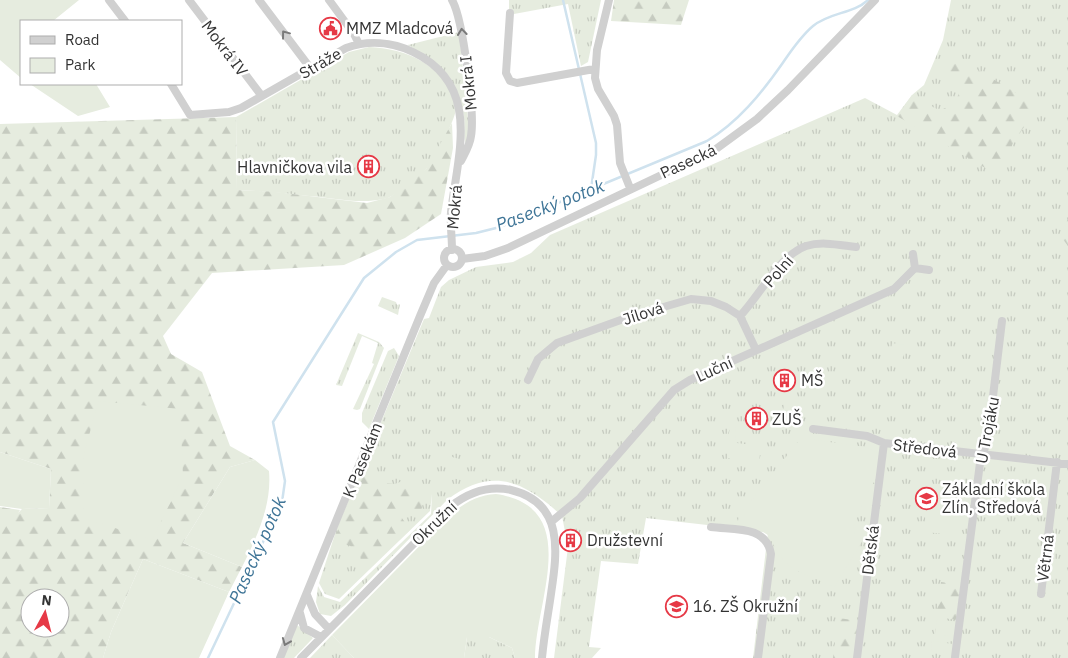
<svg xmlns="http://www.w3.org/2000/svg" width="1068" height="658" font-family="'IBM Plex Sans',sans-serif">
  <defs>
    <pattern id="grass-tufts" width="24" height="20" patternUnits="userSpaceOnUse" patternTransform="scale(1.25)"><rect width="24" height="20" fill="#e6ecdf"/><path d="M3 7l-1-3M5 7V3M7 7l1-3M15 17l-1-3M17 17v-4M19 17l1-3" fill="none" stroke="#c6cbc0"/></pattern>
    <pattern id="forest-firs" width="22" height="20" patternUnits="userSpaceOnUse" patternTransform="scale(1.25)"><rect width="22" height="20" fill="#e6ecdf"/><path d="M5 1l3.5 6h-7zM16 11l3.5 6h-7z" fill="#c6cbc0"/></pattern>
  </defs>
  <rect width="100%" height="100%" fill="#fff"/>
  <path fill="url(#grass-tufts)" d="M509,0H601L588,62L581,66L568,4L514,14L509,11Z
    M951,0H1068V658H753L768,532L646,518L638,564L601,561L589,647L601,648L592,658H554L568,547L562,516C524,481 492,466 447,500L345,605L331,616L320,614L316,602L318,586L324,597L340,602L431,514L432,494L430,511L339,599L325,594L319,583L337,528L424,319L429,318L441,287L449,280L476,267L513,262L531,253L550,235L865,98L897,115L912,95L924,85L943,40Z
    M459,32L469,128L466,144C463,138 465,126 464,117C459,82 437,62 408,45Z
    M369,47C405,48 448,66 456,107C457,118 434,159 427,168C422,175 395,195 388,198C361,205 335,198 309,196C285,193 261,191 237,190L236,117L349,52Z
    M382,297L396,302L397,305L400,304L398,315L378,306Z
    M358,333L379,342L384,348L360,409L357,410L353,409L374,364L372,363L378,343L362,336L342,386L336,385Z
    M394,348L399,356L369,429L362,422V413L388,351Z
    M297,625L313,638L294,658H283Z
    M332,635L354,658H310Z
    M467,637H489L512,648L515,658H464Z"/>
  <path fill="url(#forest-firs)" fill-rule="evenodd" d="M614,0H689L681,25L611,21Z
    M951,54L1038,106L996,169H987L897,116L912,95L940,111L956,101L961,87L956,78L941,71Z
    M236,117L237,190L276,192L367,203L390,197L426,169L452,123L453,148L441,214L405,238L344,265L212,273L163,336L171,354L202,372L230,446L255,460L230,467L183,543L242,567L229,592L143,559L111,632L103,658H0V507L20,510L18,513L22,509L49,508L51,469L0,452V124ZM30,598H60V628H30Z
    M1068,219V246L1060,235Z
    M362,470L380,483L395,484L405,480L423,488L424,497L421,512L404,511L400,515L410,530L363,574L359,549L339,542L335,537Z
    M941,582L962,585L958,620L936,617Z
    M838,618L860,621L855,658H833Z"/>
  <path fill="#e6ecdf" d="M0,0H79L53,21H21V78L0,60Z
    M30,84H96L110,107L78,116Z
    M892,343L905,345L902,362L890,360Z
    M1060,385L1068,386V403L1058,402Z
    M785,399L801,401L800,413L783,411Z
    M98,401L180,409L183,476L152,540L84,518V455Z
    M730,426H736L735,441L728,440Z
    M801,438L865,447L878,453C884,471 873,482 866,497C860,508 856,520 852,531L863,540L834,587L793,569L777,554L771,537L763,532L736,530L739,516Z
    M729,442L761,446L759,462L727,458Z
    M0,452L51,469L49,508L22,509L0,506Z
    M449,456L462,460L457,479L445,475Z
    M255,460L269,471C272,505 257,537 242,567L183,543L230,467Z
    M496,494C584,507 535,602 535,658H515L512,648L489,637H467L464,658H354L332,635L450,515C464,503 478,495 496,494Z
    M927,499L960,502L957,535L924,532Z
    M143,559L229,592L199,658H103L111,632Z
    M937,619L957,622L955,637L935,634Z
    M932,641L953,644L952,654L931,651Z"/>
  <g fill="none" stroke-linecap="round" stroke-linejoin="round">
    <path stroke="#cfe2ee" stroke-width="2.5" d="M563,0L596,143V155L591,189
      M208,658L282,502L285,481L273,422L364,278L396,252L417,240L476,233L500,227L707,141C738,122 761,94 782,64C791,51 800,37 813,26C830,12 853,14 868,0"/>
    <path stroke="#d0d0d0" stroke-width="8" d="M109,0L125,21
      M189,0L261,95
      M259,0L311,69
      M329,0L354,34L359,44
      M452,0C463,19 475,114 471,136C470,145 465,153 461,161
      M609,0L597,50L595,78L598,89L614,116L617,125L620,163L630,188
      M510,13L506,73L510,81L517,83L594,69
      M171,84L190,115L229,112L241,108L346,48C368,40 392,42 413,52C482,85 458,153 451,212C450,224 452,237 452,250
      M444 258a9 9 0 1 1 18 0a9 9 0 1 1-18 0Z
      M913,254L915,268
      M462,259L485,256L508,248L716,149L757,119L788,90L875,0
      M915,268L929,270
      M740,316C759,296 780,255 806,246C822,241 839,245 856,247
      M528,380L538,359L557,343L629,317L691,299L711,301L726,307L740,316L756,350
      M813,429L867,436L884,443L1068,464
      M551,522L580,498L674,390L690,380L894,289L915,268
      M711,527C734,530 766,525 771,554L758,658
      M1041,594L1057,462
      M307,595L315,614L329,629
      M300,613L304,628L321,637
      M955,657L980,463L988,438L1002,321
      M280,658L420,316L434,283L447,265
      M301,658L451,506C469,492 489,485 511,490C565,503 557,553 551,594C548,615 544,636 542,658
      M857,658L884,443"/>
  </g>
  <defs><path id="oneway-chevron" d="M-2-3.5L2.5 0L-2 3.5" fill="none" stroke-width="1.6" stroke-linecap="round" stroke-linejoin="round" transform="scale(1.25)"/></defs>
  <g stroke="#7a7a7a">
    <use href="#oneway-chevron" transform="translate(462 32) rotate(-96)"/>
    <use href="#oneway-chevron" transform="translate(285 34) rotate(-127)"/>
    <use href="#oneway-chevron" transform="translate(286 642) rotate(112)"/>
  </g>
  <defs>
    <symbol id="civic-ring" viewBox="-11 -11 22 22"><circle r="9.5" fill="#fff" stroke="#e63946" stroke-width="1.5"/><path d="M-.6-6.5H3V-4.5H.6V-3L4-1V1h2V6H-6V1h2V-1L-.6-3ZM-1.2 2.5V6h2.4V2.5Z" fill="#e63946"/></symbol>
    <symbol id="building-ring" viewBox="-11 -11 22 22"><circle r="9.5" fill="#fff" stroke="#e63946" stroke-width="1.5"/><path d="M-4-6H4V6H1V3H-1V6H-4ZM-2.5-4.3h1.7v1.8h-1.7ZM.8-4.3h1.7v1.8H.8ZM-2.5-1h1.7V.8h-1.7ZM.8-1h1.7V.8H.8Z" fill="#e63946"/></symbol>
    <symbol id="school-ring" viewBox="-11 -11 22 22"><circle r="9.5" fill="#fff" stroke="#e63946" stroke-width="1.5"/><path d="M0-5L7-2L0 1L-7-2ZM-4 1L0 2.5L4 1V4Q0 6-4 4Z" fill="#e63946"/></symbol>
  </defs>
  <g fill-rule="evenodd">
    <use href="#civic-ring" x="318" y="16" width="25" height="25"/>
    <use href="#building-ring" x="356" y="154" width="25" height="25"/>
    <use href="#building-ring" x="772" y="368" width="25" height="25"/>
    <use href="#building-ring" x="744" y="406" width="25" height="25"/>
    <use href="#school-ring" x="914" y="486" width="25" height="25"/>
    <use href="#building-ring" x="558" y="528" width="25" height="25"/>
    <use href="#school-ring" x="664" y="594" width="25" height="25"/>
  </g>
  <g text-anchor="middle" dominant-baseline="central" stroke-width="5" stroke-linejoin="round" paint-order="stroke">
    <g font-size="16" fill="#333" stroke="#fff" text-anchor="start">
      <text x="346" y="28">MMZ Mladcová</text>
      <text x="352" y="167" text-anchor="end">Hlavničkova vila</text>
      <text x="801" y="380">MŠ</text>
      <text x="772" y="419">ZUŠ</text>
      <text x="942" y="489">Základní škola<tspan x="942" dy="18">Zlín, Středová</tspan></text>
      <text x="587" y="540">Družstevní</text>
      <text x="693" y="606">16. ZŠ Okružní</text>
    </g>
    <g font-size="16" fill="#333" stroke="#fff">
      <text transform="translate(225 48) rotate(53)">Mokrá IV</text>
      <text transform="translate(320 63) rotate(-30)">Stráže</text>
      <text transform="translate(468 83) rotate(-96)">Mokrá I</text>
      <text transform="translate(688 161) rotate(-25)">Pasecká</text>
      <text transform="translate(454 207) rotate(-85)">Mokrá</text>
      <text transform="translate(778 271) rotate(-49)">Polní</text>
      <text transform="translate(643 313) rotate(-18)">Jílová</text>
      <text transform="translate(714 369) rotate(-24)">Luční</text>
      <text transform="translate(987 430) rotate(-79)">U Trojáku</text>
      <text transform="translate(925 448) rotate(7)">Středová</text>
      <text transform="translate(362 460) rotate(-68)">K Pasekám</text>
      <text transform="translate(434 523) rotate(-44)">Okružní</text>
      <text transform="translate(870 550) rotate(-83)">Dětská</text>
      <text transform="translate(1045 558) rotate(-83)">Větrná</text>
    </g>
    <g font-size="18" font-style="italic" fill="#3f7597" stroke="#fff">
      <text transform="translate(550 205) rotate(-21)">Pasecký potok</text>
      <text transform="translate(257 550) rotate(-66)">Pasecký potok</text>
    </g>
  </g>
  <rect x="20" y="20" width="162" height="65" fill="#ffffff" stroke="#adadad"/>
  <rect x="30" y="36" width="25" height="8" fill="#d0d0d0" stroke="#adadad"/>
  <text x="65" y="45" font-size="15" fill="#333333">Road</text>
  <rect x="30" y="58" width="25" height="15" fill="#e6ecdf" stroke="#adadad"/>
  <text x="65" y="70" font-size="15" fill="#333333">Park</text>
  <g transform="translate(45 613) rotate(7)"><circle r="24" fill="#ffffff" stroke="#adadad"/>
  <path d="M0-4L9 19L0 12L-9 19Z" fill="#e63946"/>
  <text y="-8" font-size="14" font-weight="bold" text-anchor="middle" fill="#333333">N</text>
  </g>
</svg>
